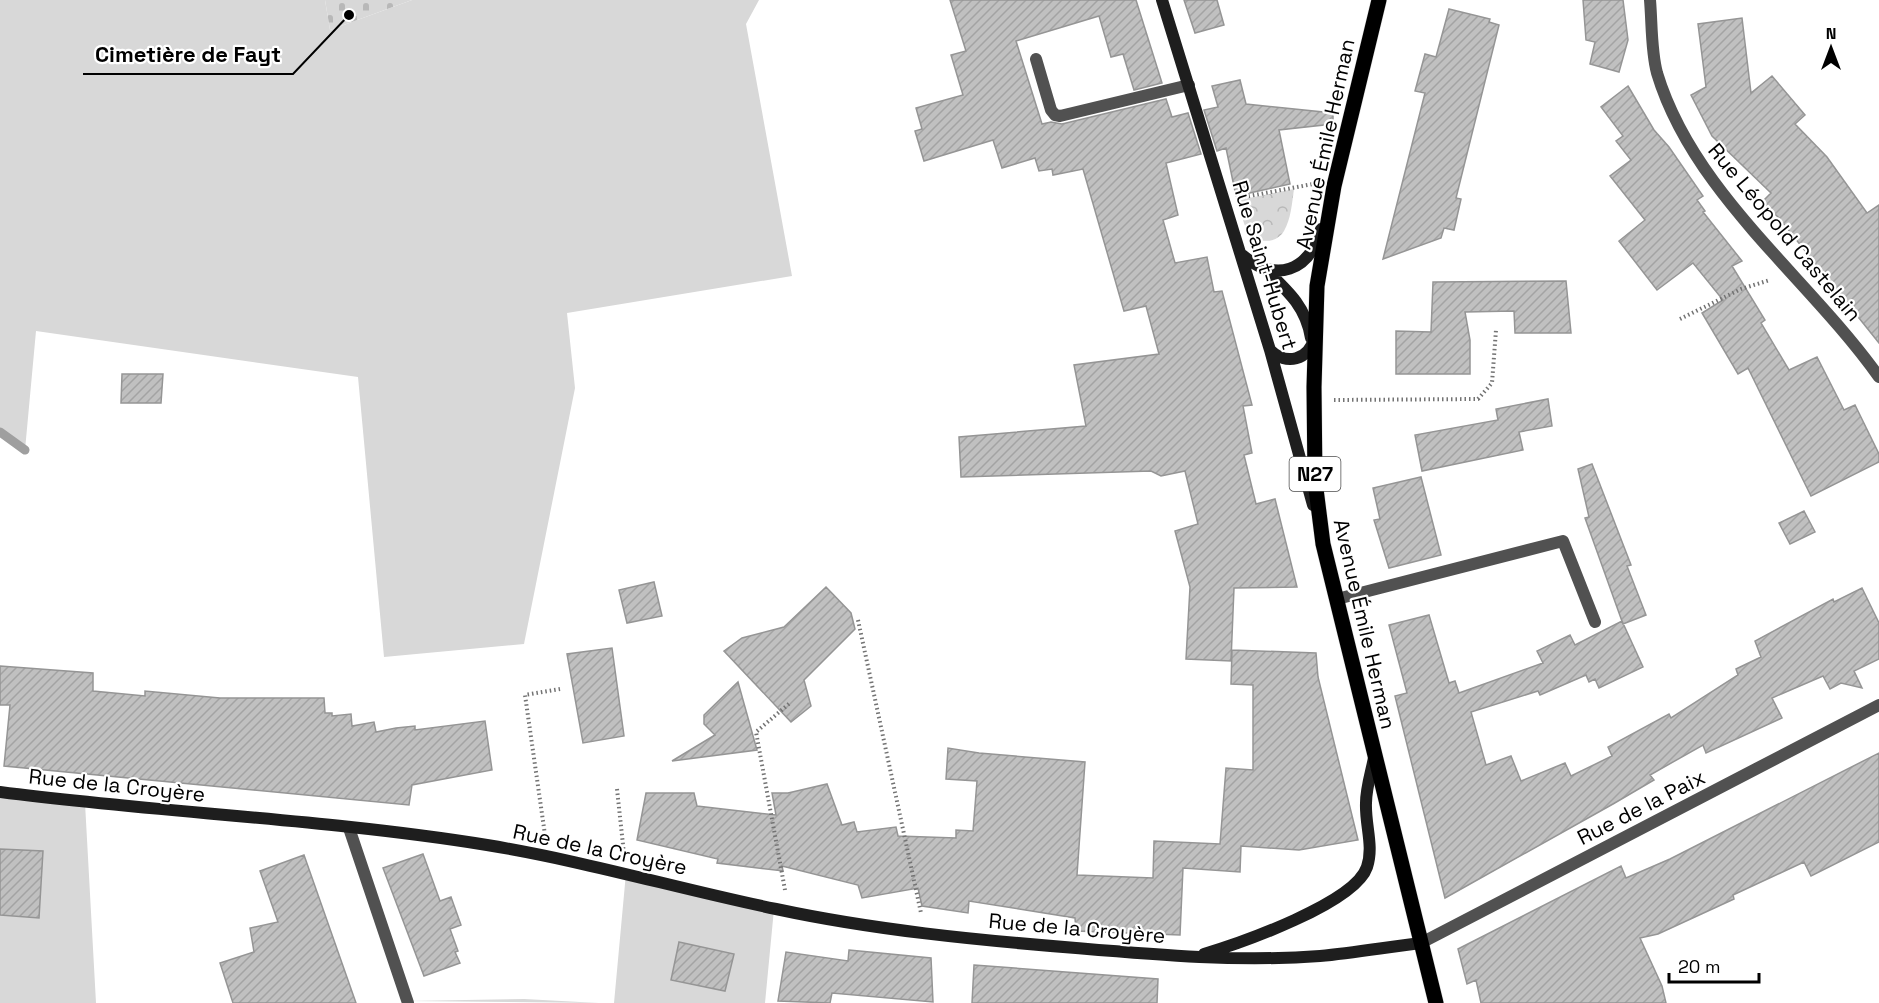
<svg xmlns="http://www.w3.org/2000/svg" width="1879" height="1003" font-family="'Space Grotesk',sans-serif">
  <defs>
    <pattern id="cemetery-stones" width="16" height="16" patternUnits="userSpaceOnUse" patternTransform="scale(1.5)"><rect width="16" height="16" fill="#d8d8d8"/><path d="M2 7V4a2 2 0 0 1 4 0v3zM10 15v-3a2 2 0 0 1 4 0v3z" fill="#b8b8b8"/></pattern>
    <pattern id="park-crowns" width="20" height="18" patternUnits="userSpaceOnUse" patternTransform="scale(1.5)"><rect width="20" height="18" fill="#d8d8d8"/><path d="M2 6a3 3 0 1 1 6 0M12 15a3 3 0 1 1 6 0" fill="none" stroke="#b8b8b8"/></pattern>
    <pattern id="building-hatch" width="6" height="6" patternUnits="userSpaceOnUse" patternTransform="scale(1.5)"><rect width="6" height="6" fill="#c0c0c0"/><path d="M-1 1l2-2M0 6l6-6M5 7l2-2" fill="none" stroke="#a3a3a3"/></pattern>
  </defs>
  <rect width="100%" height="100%" fill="#fff"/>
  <path fill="#d8d8d8" d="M0,0H325L330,30L412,0H759L746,24L792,276L567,313L575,388L524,644L384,657L358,377L36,331L25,450L0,432Z
    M0,792L85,803L96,1003H0Z
    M626,873L774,909L765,1003H614Z
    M524,999L599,1003L407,1001Z"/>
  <path fill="url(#cemetery-stones)" d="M325,0H412L330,30Z"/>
  <path fill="url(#park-crowns)" d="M1294,189C1292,203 1291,219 1284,231C1275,246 1254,243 1246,228C1242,220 1241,209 1239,200Z"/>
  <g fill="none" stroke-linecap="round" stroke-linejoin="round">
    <path stroke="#9f9f9f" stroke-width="9" d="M0,432L25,450"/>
  </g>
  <path fill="url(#building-hatch)" stroke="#959595" stroke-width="1.5" d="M950,0H1136L1162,83L1134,90L1123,54L1111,57L1099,16L1016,41L1042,124L1051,122L1062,124L1166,99L1172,117L1188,113L1201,154L1166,163L1178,215L1163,220L1175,263L1207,257L1214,292L1222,291L1252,405L1243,406L1252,453L1244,455L1256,504L1275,499L1297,587L1234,588L1231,661L1186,659L1190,587L1175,531L1198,524L1185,471L1161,476L1151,471L961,477L959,437L1086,426L1074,365L1159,354L1146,306L1124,311L1083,169L1053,175L1052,169L1039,171L1035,158L1002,168L993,140L924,161L915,131L922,129L916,108L963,95L951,55L966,51Z
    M1184,0H1217L1224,25L1195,33Z
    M1583,0H1623L1628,40L1619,72L1590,64L1595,42L1586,40Z
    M1449,9L1490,19L1489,22L1499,25L1456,198L1461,199L1454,230L1444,228L1441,238L1383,259L1425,93L1415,91L1425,54L1436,57Z
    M1742,18L1751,93L1772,76L1805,115L1795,124L1827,157L1867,213L1879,205V343L1778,217L1762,202L1771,193L1712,136L1691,95L1706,87L1698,24Z
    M1240,80L1246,104L1333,113V124L1279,130L1290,184L1236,196L1226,148L1217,151L1204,110L1218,107L1212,86Z
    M1628,86L1654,130L1669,147L1703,196L1697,200L1705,211L1703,212L1742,261L1732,266L1765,320L1761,323L1789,370L1817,357L1844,410L1855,405L1879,454V462L1811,496L1748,368L1738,374L1702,313L1723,300L1693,263L1657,290L1619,241L1645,220L1610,176L1631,160L1616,141L1623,136L1601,107Z
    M1566,281L1571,333H1515L1514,311L1465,312L1470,340V374H1396V331L1431,332L1433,282Z
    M122,374H163L161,403H121Z
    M1548,399L1552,426L1519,432L1523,450L1422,471L1415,435L1498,420L1496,409Z
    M1592,464L1631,565L1627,566L1646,615L1623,624L1585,518L1589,517L1578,469Z
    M1421,477L1441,555L1389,568L1374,520L1380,519L1373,488Z
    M1804,511L1815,532L1790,544L1779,523Z
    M654,582L662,616L627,623L619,590Z
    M826,587L851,613L855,629L804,680L811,706L791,722L724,651L742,638L784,627Z
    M1862,588L1879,623V659L1854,671L1862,688L1841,683L1830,689L1823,676L1772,698L1782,718L1706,753L1703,745L1650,775L1654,780L1613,804L1445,898L1395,696L1407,693L1389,625L1429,615L1449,683L1455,681L1459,693L1543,663L1537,651L1570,635L1575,645L1622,621L1643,667L1599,688L1595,679L1589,682L1586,675L1540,695L1538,691L1471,712L1486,765L1511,756L1521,781L1565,763L1571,776L1612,756L1608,747L1669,714L1671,718L1738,675L1736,669L1761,657L1755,641L1833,599L1834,602Z
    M612,648L624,736L583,743L567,654Z
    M1232,650L1316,653L1318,677L1358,840L1299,850L1241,846L1240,872L1183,868L1180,935L1076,931L1075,918L969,901L968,913L922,906L918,888L862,898L858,885L782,866L783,871L717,863L718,859L637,840L646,793H694L697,806L776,815L772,793H788L827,784L842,825L854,822L857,832L896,827L898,836L956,838V830L973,831L977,781L946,779L948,748L979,753L1085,762L1077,875L1153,878L1154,841L1220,844L1226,768L1253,770V685L1231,684Z
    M0,666L93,673V691L145,696V691L220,698H324L325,713H332V716L351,714L352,726L374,722L376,732L396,728L415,726V730L485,721L492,770L412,785L409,805L4,766L10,705H0Z
    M738,682L757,750L672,761L715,735L704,724V715Z
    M1879,753V842L1811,876L1804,862L1733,895L1734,899L1658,934L1640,938L1662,986L1666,1003H1481L1476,980L1467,984L1458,949L1621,866L1626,878L1670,859Z
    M0,849L43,851L39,918L0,915Z
    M423,854L440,901L451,897L461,925L450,929L458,951L455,952L460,963L424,976L383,868Z
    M304,855L356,1003H233L220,963L254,952L250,928L278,922L260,871Z
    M679,942L734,954L725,991L671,980Z
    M849,950L931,958L933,1002L832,993L830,1003L778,1001L786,952L848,961Z
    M974,965L1158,979L1157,1003H972Z"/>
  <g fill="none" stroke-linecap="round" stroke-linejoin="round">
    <defs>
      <path id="primary" d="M1379,0L1334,186L1317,286L1314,387L1315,481L1323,544L1436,1003"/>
    </defs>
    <use href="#primary" stroke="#dbdbdb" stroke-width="16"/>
    <path stroke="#737373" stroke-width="4" stroke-dasharray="1.5 3" stroke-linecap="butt" d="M1244,197L1313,184
      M1680,319L1741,289L1770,280
      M1334,400L1478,399L1492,383L1496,330
      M858,620L921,913
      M617,789L624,854
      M545,835L525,695L560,689
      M785,890L756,732L791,702"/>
    <path stroke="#515151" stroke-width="12" d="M1036,59L1051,110L1055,115L1060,116L1189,85
      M1337,599L1563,541L1595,622
      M349,828L408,1003"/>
    <path stroke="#515151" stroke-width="12" d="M1650,0C1652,23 1651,51 1657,73C1693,193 1808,277 1879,377
      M1421,943L1879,705"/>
    <path stroke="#1e1e1e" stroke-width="12" d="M1162,0L1270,350L1313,505
      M1242,255C1276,283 1309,272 1321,229
      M1266,270C1288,291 1306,307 1311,338
      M1270,350C1286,366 1309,360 1314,338
      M0,792C162,813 326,819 487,845C585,861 679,889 776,909C874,930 976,940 1076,948C1158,955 1238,962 1320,956C1354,953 1387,947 1421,943
      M1204,954C1241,943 1355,903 1367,867C1374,846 1365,825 1366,803C1366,788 1371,773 1374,758"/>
    <use href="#primary" stroke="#000" stroke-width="15"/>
  </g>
  <g text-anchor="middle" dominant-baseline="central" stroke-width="4.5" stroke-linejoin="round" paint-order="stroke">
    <rect fill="#fff" stroke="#4c4c4c" stroke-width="1.5" x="1289.5" y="457" width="51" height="34" rx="4.5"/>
    <g font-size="20" font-weight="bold" fill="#000">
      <text x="1315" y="474">N27</text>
    </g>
    <g font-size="21" fill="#000" stroke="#fff">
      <text transform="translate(1325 144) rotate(-78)">Avenue Émile Herman</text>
      <text transform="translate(1785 232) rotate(50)">Rue Léopold Castelain</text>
      <text transform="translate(1265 265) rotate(73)">Rue Saint-Hubert</text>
      <text transform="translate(1365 624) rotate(77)">Avenue Émile Herman</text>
      <text transform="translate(117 785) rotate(6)">Rue de la Croyère</text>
      <text transform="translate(1641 807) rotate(-27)">Rue de la Paix</text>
      <text transform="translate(600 849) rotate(12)">Rue de la Croyère</text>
      <text transform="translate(1077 928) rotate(5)">Rue de la Croyère</text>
    </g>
  </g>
  <path fill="none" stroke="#000" stroke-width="2" d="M349 15L293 74H83"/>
  <circle fill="#000" stroke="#fff" stroke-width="2" cx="349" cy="15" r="6"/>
  <g font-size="22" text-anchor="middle" font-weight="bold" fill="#000" stroke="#fff" stroke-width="4.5" stroke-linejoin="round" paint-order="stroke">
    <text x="188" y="62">Cimetière de Fayt</text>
  </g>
  <g transform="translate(1831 48)" stroke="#ffffff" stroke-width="4.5" paint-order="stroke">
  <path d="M0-4.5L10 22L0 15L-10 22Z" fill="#000000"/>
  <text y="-9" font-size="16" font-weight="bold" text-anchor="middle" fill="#000000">N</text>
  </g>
  <path d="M1669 973v9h90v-9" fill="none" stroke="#000000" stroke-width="3"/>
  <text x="1678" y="973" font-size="18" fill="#000000" stroke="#ffffff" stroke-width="4.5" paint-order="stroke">20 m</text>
</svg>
